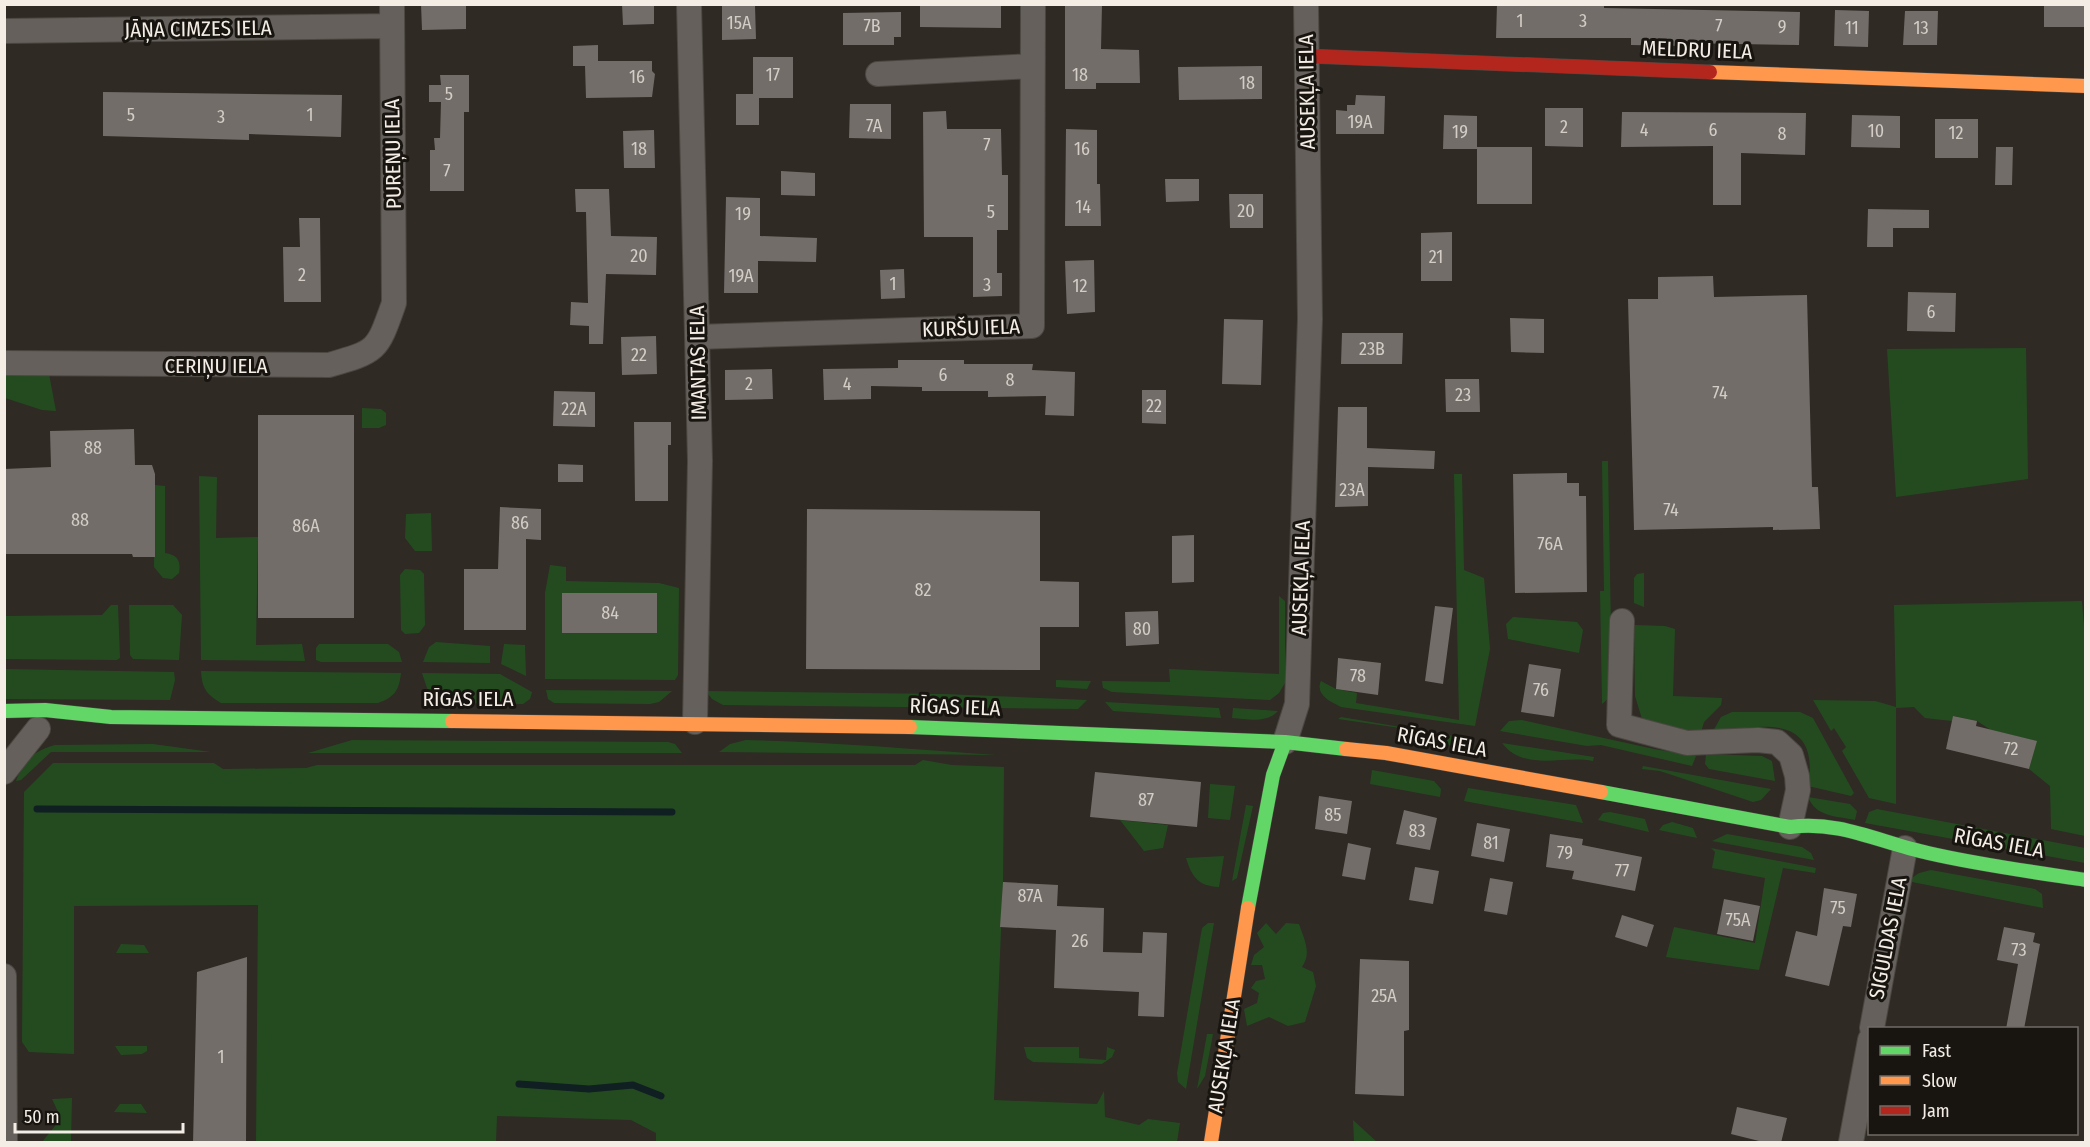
<svg xmlns="http://www.w3.org/2000/svg" width="2090" height="1147" font-family="'Fira Sans Condensed',sans-serif">
  <rect width="100%" height="100%" fill="#2f2a24"/>
  <path fill="#244b20" fill-rule="evenodd" d="M2026,348L2028,479L1896,497L1887,349Z
    M49,374L56,411L42,410L5,398L4,376Z
    M362,408L381,409L386,413V425L379,428H362Z
    M1602,461H1608L1612,686L1609,698L1602,704L1600,591H1604Z
    M1454,474H1462L1464,570L1484,578L1490,649L1475,726L1341,707C1329,701 1315,694 1321,681L1336,689L1357,693L1356,703L1459,720Z
    M199,476L217,477L216,538L258,537L256,645L302,644L305,661L201,660Z
    M155,485L165,486V553C178,555 181,561 179,573L172,579L163,578L154,567Z
    M431,513L432,551H415L405,538L406,514Z
    M550,565L566,567V581L659,583L679,588L678,675L675,680L545,679V593ZM562,593H657V633H562Z
    M405,569L420,570L424,574L425,625L419,633L405,634L401,630L400,575Z
    M1644,573V607L1634,603V578L1637,574Z
    M1279,596L1285,601V683L1279,693L1270,700L1112,692L1103,688L1102,681L1170,682L1169,669L1279,674Z
    M2082,601L2086,653L2085,836L2051,829L2050,786L2029,769L2036,741L1991,730L1977,721L1954,716L1952,721L1925,718L1914,707L1896,708V804L1869,798L1842,751L1846,747L1834,728L1831,731L1813,700L1875,701L1896,707L1894,605Z
    M111,605H118L120,658L117,660L5,659V616L102,615Z
    M129,605H173L182,615L179,660L133,659L130,655Z
    M1513,617L1577,622L1583,630L1579,653L1508,639L1506,624Z
    M1634,625L1665,626L1675,629L1673,696L1722,698L1721,705L1704,722L1701,732C1680,731 1661,729 1642,719L1635,696Z
    M436,642L490,646V663L423,662L429,647Z
    M319,644H388L399,652L402,662H321L316,660V648Z
    M504,644L525,645L526,676L501,664Z
    M5,669L174,672L175,680L170,700L5,699Z
    M201,671L401,673C399,690 395,697 378,703H221C206,694 202,688 201,671Z
    M422,673L500,674L532,692L530,699L523,704L439,703L429,694Z
    M1056,680L1091,681L1087,689L1056,687Z
    M546,690L672,691L659,702L650,704L554,703L548,699Z
    M706,691L944,694L1087,700L1078,709L723,705L712,699Z
    M1105,702L1219,708L1221,718L1113,711Z
    M1233,708L1278,711C1266,724 1248,719 1232,718Z
    M1732,712H1800L1813,718L1854,793L1851,796L1808,786C1821,712 1759,725 1712,733L1721,717Z
    M1341,717L1466,738L1451,746L1407,729L1338,719Z
    M1522,720L1654,749L1696,756L1692,766L1601,745L1587,746L1500,731L1509,721Z
    M352,740L668,742L675,744L682,753H308Z
    M746,740C830,742 913,749 997,755L719,752L730,744Z
    M1502,743L1594,757L1593,761C1563,755 1524,772 1502,743Z
    M153,744L211,752H51L21,780L16,781C23,760 34,751 55,745Z
    M1706,754L1762,756L1772,761L1775,781L1709,769L1705,764Z
    M923,760L952,765L1004,767L1003,882L994,1100L1097,1104L1104,1091L1105,1117L1139,1125L1148,1119L1180,1123L1177,1142H656V1133L631,1120L497,1116L496,1142H256L258,905L74,906V1054L29,1052L22,1042L24,792L53,763H214L223,769L306,768L317,765H915Z
    M1643,766L1771,789L1761,800L1753,802L1660,771L1642,769Z
    M1372,770L1434,781L1441,789L1440,797L1370,784Z
    M1210,784L1235,786L1230,820L1208,818Z
    M1468,788L1576,805L1583,823L1464,801Z
    M1808,797L1850,804L1857,811L1855,820C1836,816 1816,817 1808,797Z
    M1246,805L1253,806L1237,878L1232,881Z
    M1877,809L2085,848V863L1865,823L1869,812Z
    M1610,812L1645,819L1649,832L1598,820L1603,813Z
    M1120,820L1168,825L1163,848L1144,851Z
    M1672,822L1693,828L1697,838L1659,830L1663,825Z
    M1727,834L1802,847L1811,853L1814,860L1712,841Z
    M1711,848L1816,868L1815,873L1783,868L1759,970L1666,957L1674,927L1755,943L1765,878L1712,868L1715,852Z
    M1224,856L1219,887C1198,886 1192,877 1186,858Z
    M1931,870L2035,889L2042,894L2043,908L1907,881L1919,873Z
    M1208,923H1214L1186,1089L1178,1082L1177,1073L1202,928Z
    M1266,923L1276,934L1286,923L1299,924C1304,939 1312,953 1302,967L1313,972L1316,986L1305,1022L1288,1026L1269,1017L1247,1026L1244,1009L1257,1003L1259,993L1251,988L1256,981L1265,979L1262,965H1251L1254,955L1264,947L1257,933Z
    M121,944L144,945L149,953H116Z
    M1207,1034H1213L1205,1076L1197,1089Z
    M115,1046H147V1051L142,1054L121,1055Z
    M1024,1047H1079V1058L1106,1060L1107,1047L1115,1050L1112,1057L1102,1064L1033,1062L1027,1058Z
    M72,1098L71,1142H42L55,1126L59,1114L52,1099Z
    M120,1104H141L147,1113L114,1112Z
    M1353,1120L1377,1142H1354Z"/>
  <g fill="none" stroke-linecap="round" stroke-linejoin="round">
    <path stroke="#101f22" stroke-width="7" d="M37,809L672,812
      M519,1084L589,1089L633,1085L661,1096"/>
  </g>
  <path fill="#726d68" d="M421,4H466V29L422,30Z
    M622,4H654V24L623,25Z
    M920,4H1001V28L920,27Z
    M1065,4H1102L1101,49L1139,50L1140,83H1096V89H1065Z
    M1497,4H1604V8L1800,12L1799,45L1682,43V46L1631,45V38H1496Z
    M2044,4H2084V27H2044Z
    M722,6H755L756,39L722,40Z
    M1835,10L1869,11L1868,47L1834,46Z
    M1905,11H1938L1937,45H1903Z
    M901,12V37H894V45H843V13Z
    M598,45V61H652V71L655,74L652,97L586,98L585,66H573V46Z
    M753,57H793V98H759V125H736V94H753Z
    M1262,66V99L1179,100L1178,67Z
    M440,75H469V112H464V191H430V150H435L434,138H440L441,102H429V85H441Z
    M103,92L342,95L341,137L249,134V140L103,136Z
    M1356,95L1385,96L1384,134H1336V110L1347,111V105H1355Z
    M850,104H891V139L849,138Z
    M1545,108H1583V147L1545,146Z
    M946,111L947,129H1001L1002,175H1008V230H997V273H1002V296L973,297V237H924L923,112Z
    M1622,112L1806,113L1805,155L1741,153V205H1713V146L1621,147Z
    M1444,115L1477,116V149H1443Z
    M1852,115L1900,116V148L1851,147Z
    M1935,119H1978V158H1935Z
    M1066,129L1097,130V184H1100L1101,226H1065Z
    M654,130L655,168H624L623,131Z
    M1477,147H1532V204H1477Z
    M1996,147H2013L2012,185H1995Z
    M781,171L815,173V196L781,195Z
    M1165,179H1199V201L1166,202Z
    M575,189H609L611,236L657,237L656,275L606,274L603,344H589V326L570,325L571,302L588,303L586,212H576Z
    M1229,194H1263V228H1230Z
    M726,197L760,198V236L817,238L816,262L758,261V293H724Z
    M1868,209L1929,210V228H1893V247H1867Z
    M299,218H320L321,302H284L283,247H300Z
    M1452,232V281H1421V233Z
    M1094,260L1095,312L1067,314L1065,261Z
    M904,269L905,298L881,299L880,270Z
    M1713,276L1714,297L1807,295L1812,487H1818L1820,529L1773,530V527L1634,530L1628,299H1658V277Z
    M1908,292L1956,293L1955,332L1907,331Z
    M1510,318L1544,319V353L1511,352Z
    M1224,319L1263,320L1261,385L1222,384Z
    M1342,333H1403L1402,364H1341Z
    M656,336L657,374L622,375L621,337Z
    M898,360H964V364H1033L1032,370L1075,372L1074,416L1045,415L1046,396L988,397V391H922V387L871,386V399L824,400L823,369L898,368Z
    M772,369L773,399L725,400V370Z
    M1445,379H1479L1480,412H1446Z
    M1142,390H1166V424L1142,423Z
    M554,391L595,392V427L553,426Z
    M1338,407H1367V448L1435,451L1434,469L1368,467V506L1335,507Z
    M258,415H354V618H258Z
    M634,422H671V445H668V501H635Z
    M134,429L135,465H152L155,474V557H133L132,554H4V469L51,467L50,431Z
    M558,464L583,465V482H558Z
    M1567,473V483H1579V496H1586L1587,592L1515,593L1513,474Z
    M500,507L541,509V540L526,539V630H464V569H498Z
    M807,509L1040,511V581L1079,582V627H1040V670L806,669Z
    M1194,535V582L1172,583V536Z
    M562,593H657V633H562Z
    M1435,606L1453,608L1443,684L1425,681Z
    M1158,611L1159,644L1126,646L1125,612Z
    M1338,658L1381,663L1378,695L1336,689Z
    M1529,664L1561,669L1554,717L1521,712Z
    M1953,716L1977,721L1976,726L2037,741L2029,769L1946,749Z
    M1095,772L1201,782L1197,827L1090,817Z
    M1319,796L1352,801L1347,834L1315,829Z
    M1404,810L1437,818L1430,850L1396,844Z
    M1477,823L1510,829L1504,862L1471,856Z
    M1550,834L1583,839L1582,845L1642,857L1635,891L1572,879L1574,871L1546,867Z
    M1348,843L1371,848L1365,880L1342,876Z
    M1415,867L1439,871L1433,904L1409,900Z
    M1490,878L1513,882L1507,915L1484,911Z
    M1003,882L1058,885L1057,906L1104,908L1103,952L1142,953L1143,932L1167,933L1164,1017L1138,1016L1139,992L1054,988L1056,930L1000,927Z
    M1824,888L1857,894L1851,927L1843,926L1829,986L1785,976L1796,931L1817,936Z
    M1724,899L1760,906L1753,941L1717,934Z
    M1622,915L1654,925L1647,947L1615,937Z
    M2004,927L2035,933L2033,942L2040,944L2024,1029H2006L2018,964L1997,960Z
    M247,957L246,1143H193L197,972Z
    M1360,959L1409,961V1030L1404,1031V1096L1355,1094Z
    M1737,1107L1787,1118L1781,1143H1767L1731,1134Z"/>
  <g fill="none" stroke-linecap="round" stroke-linejoin="round">
    <defs>
      <path id="street" d="M689,4L700,461L695,722
        M4,31L392,26
        M878,74L1032,66
        M697,337L1032,326L1033,4
        M4,363L329,365C378,351 377,351 394,303L392,4
        M1622,621L1619,725L1687,743L1758,740L1777,742L1791,755L1797,776L1798,790L1790,827
        M1285,742L1297,704L1310,319L1306,4
        M4,772L38,729
        M4,976L5,1142
        M1872,1028L1905,848
        M1851,1142L1870,1040"/>
      <path id="fast" d="M4,711L45,710L111,717L452,721
        M910,727L1285,742L1346,749
        M1601,792L1790,827C1839,820 1881,843 1928,853C1980,865 2033,872 2086,880
        M1248,908L1273,775L1285,742"/>
      <path id="slow" d="M1710,72L2086,86
        M452,721L910,727
        M1346,749L1386,753L1601,792
        M1211,1142L1248,908"/>
      <path id="jam" d="M1307,56L1710,72"/>
    </defs>
    <use href="#street" stroke="#4b4741" stroke-width="26"/>
    <use href="#fast" stroke="#4b4741" stroke-width="15"/>
    <use href="#slow" stroke="#4b4741" stroke-width="15"/>
    <use href="#jam" stroke="#4b4741" stroke-width="15"/>
    <use href="#street" stroke="#65605b" stroke-width="24"/>
    <use href="#fast" stroke="#63d668" stroke-width="14"/>
    <use href="#slow" stroke="#ff974d" stroke-width="14"/>
    <use href="#jam" stroke="#b3261e" stroke-width="14"/>
  </g>
  <g text-anchor="middle" dominant-baseline="central" stroke-width="6" stroke-linejoin="round" paint-order="stroke">
    <g font-size="18" fill="#d3cdc6">
      <text x="1520" y="21">1</text>
      <text x="1583" y="21">3</text>
      <text x="739" y="23">15A</text>
      <text x="872" y="26">7B</text>
      <text x="1719" y="26">7</text>
      <text x="1782" y="27">9</text>
      <text x="1852" y="28">11</text>
      <text x="1921" y="28">13</text>
      <text x="773" y="75">17</text>
      <text x="1080" y="75">18</text>
      <text x="637" y="77">16</text>
      <text x="1247" y="83">18</text>
      <text x="449" y="94">5</text>
      <text x="131" y="115">5</text>
      <text x="310" y="115">1</text>
      <text x="221" y="117">3</text>
      <text x="1360" y="122">19A</text>
      <text x="874" y="126">7A</text>
      <text x="1564" y="127">2</text>
      <text x="1644" y="130">4</text>
      <text x="1713" y="130">6</text>
      <text x="1876" y="131">10</text>
      <text x="1460" y="132">19</text>
      <text x="1956" y="133">12</text>
      <text x="1782" y="134">8</text>
      <text x="987" y="145">7</text>
      <text x="639" y="149">18</text>
      <text x="1082" y="149">16</text>
      <text x="447" y="171">7</text>
      <text x="1083" y="207">14</text>
      <text x="1246" y="211">20</text>
      <text x="991" y="212">5</text>
      <text x="743" y="214">19</text>
      <text x="639" y="256">20</text>
      <text x="1436" y="257">21</text>
      <text x="302" y="275">2</text>
      <text x="741" y="276">19A</text>
      <text x="893" y="284">1</text>
      <text x="987" y="285">3</text>
      <text x="1080" y="286">12</text>
      <text x="1931" y="312">6</text>
      <text x="1372" y="349">23B</text>
      <text x="639" y="355">22</text>
      <text x="943" y="375">6</text>
      <text x="1010" y="380">8</text>
      <text x="749" y="384">2</text>
      <text x="847" y="384">4</text>
      <text x="1720" y="393">74</text>
      <text x="1463" y="395">23</text>
      <text x="1154" y="406">22</text>
      <text x="574" y="409">22A</text>
      <text x="93" y="448">88</text>
      <text x="1352" y="490">23A</text>
      <text x="1671" y="510">74</text>
      <text x="80" y="520">88</text>
      <text x="520" y="523">86</text>
      <text x="306" y="526">86A</text>
      <text x="1550" y="544">76A</text>
      <text x="923" y="590">82</text>
      <text x="610" y="613">84</text>
      <text x="1142" y="629">80</text>
      <text x="1358" y="676">78</text>
      <text x="1541" y="690">76</text>
      <text x="2011" y="749">72</text>
      <text x="1146" y="800">87</text>
      <text x="1333" y="815">85</text>
      <text x="1417" y="831">83</text>
      <text x="1491" y="843">81</text>
      <text x="1565" y="853">79</text>
      <text x="1622" y="871">77</text>
      <text x="1030" y="896">87A</text>
      <text x="1838" y="908">75</text>
      <text x="1738" y="920">75A</text>
      <text x="1080" y="941">26</text>
      <text x="2019" y="950">73</text>
      <text x="1384" y="996">25A</text>
      <text x="221" y="1057">1</text>
    </g>
    <g font-size="21" fill="#f3ede5" stroke="#18140f">
      <text transform="translate(198 29) rotate(-1)">JĀŅA CIMZES IELA</text>
      <text transform="translate(1697 50) rotate(2)">MELDRU IELA</text>
      <text transform="translate(1307 92) rotate(-91)">AUSEKĻA IELA</text>
      <text transform="translate(393 154) rotate(-91)">PUREŅU IELA</text>
      <text transform="translate(971 328) rotate(-2)">KURŠU IELA</text>
      <text transform="translate(698 363) rotate(-91)">IMANTAS IELA</text>
      <text x="216" y="366">CERIŅU IELA</text>
      <text transform="translate(1301 578) rotate(-88)">AUSEKĻA IELA</text>
      <text x="468" y="699">RĪGAS IELA</text>
      <text transform="translate(955 707) rotate(2)">RĪGAS IELA</text>
      <text transform="translate(1442 742) rotate(10)">RĪGAS IELA</text>
      <text transform="translate(1999 843) rotate(10)">RĪGAS IELA</text>
      <text transform="translate(1888 938) rotate(-79)">SIGULDAS IELA</text>
      <text transform="translate(1224 1056) rotate(-81)">AUSEKĻA IELA</text>
    </g>
  </g>
  <rect width="2090" height="1147" fill="none" stroke="#f3ede5" stroke-width="12"/>
  <rect x="1868" y="1027" width="210" height="108" fill="#18140f" stroke="#706b65" stroke-width="1.5"/>
  <rect x="1880" y="1046" width="30" height="9" fill="#63d668" stroke="#706b65" stroke-width="1.5"/>
  <text x="1922" y="1057" font-size="18" fill="#f3ede5">Fast</text>
  <rect x="1880" y="1076" width="30" height="9" fill="#ff974d" stroke="#706b65" stroke-width="1.5"/>
  <text x="1922" y="1087" font-size="18" fill="#f3ede5">Slow</text>
  <rect x="1880" y="1106" width="30" height="9" fill="#b3261e" stroke="#706b65" stroke-width="1.5"/>
  <text x="1922" y="1117" font-size="18" fill="#f3ede5">Jam</text>
  <path d="M15 1123v9h168v-9" fill="none" stroke="#f3ede5" stroke-width="3"/>
  <text x="24" y="1123" font-size="18" fill="#f3ede5" stroke="#18140f" stroke-width="4.5" paint-order="stroke">50 m</text>
</svg>
